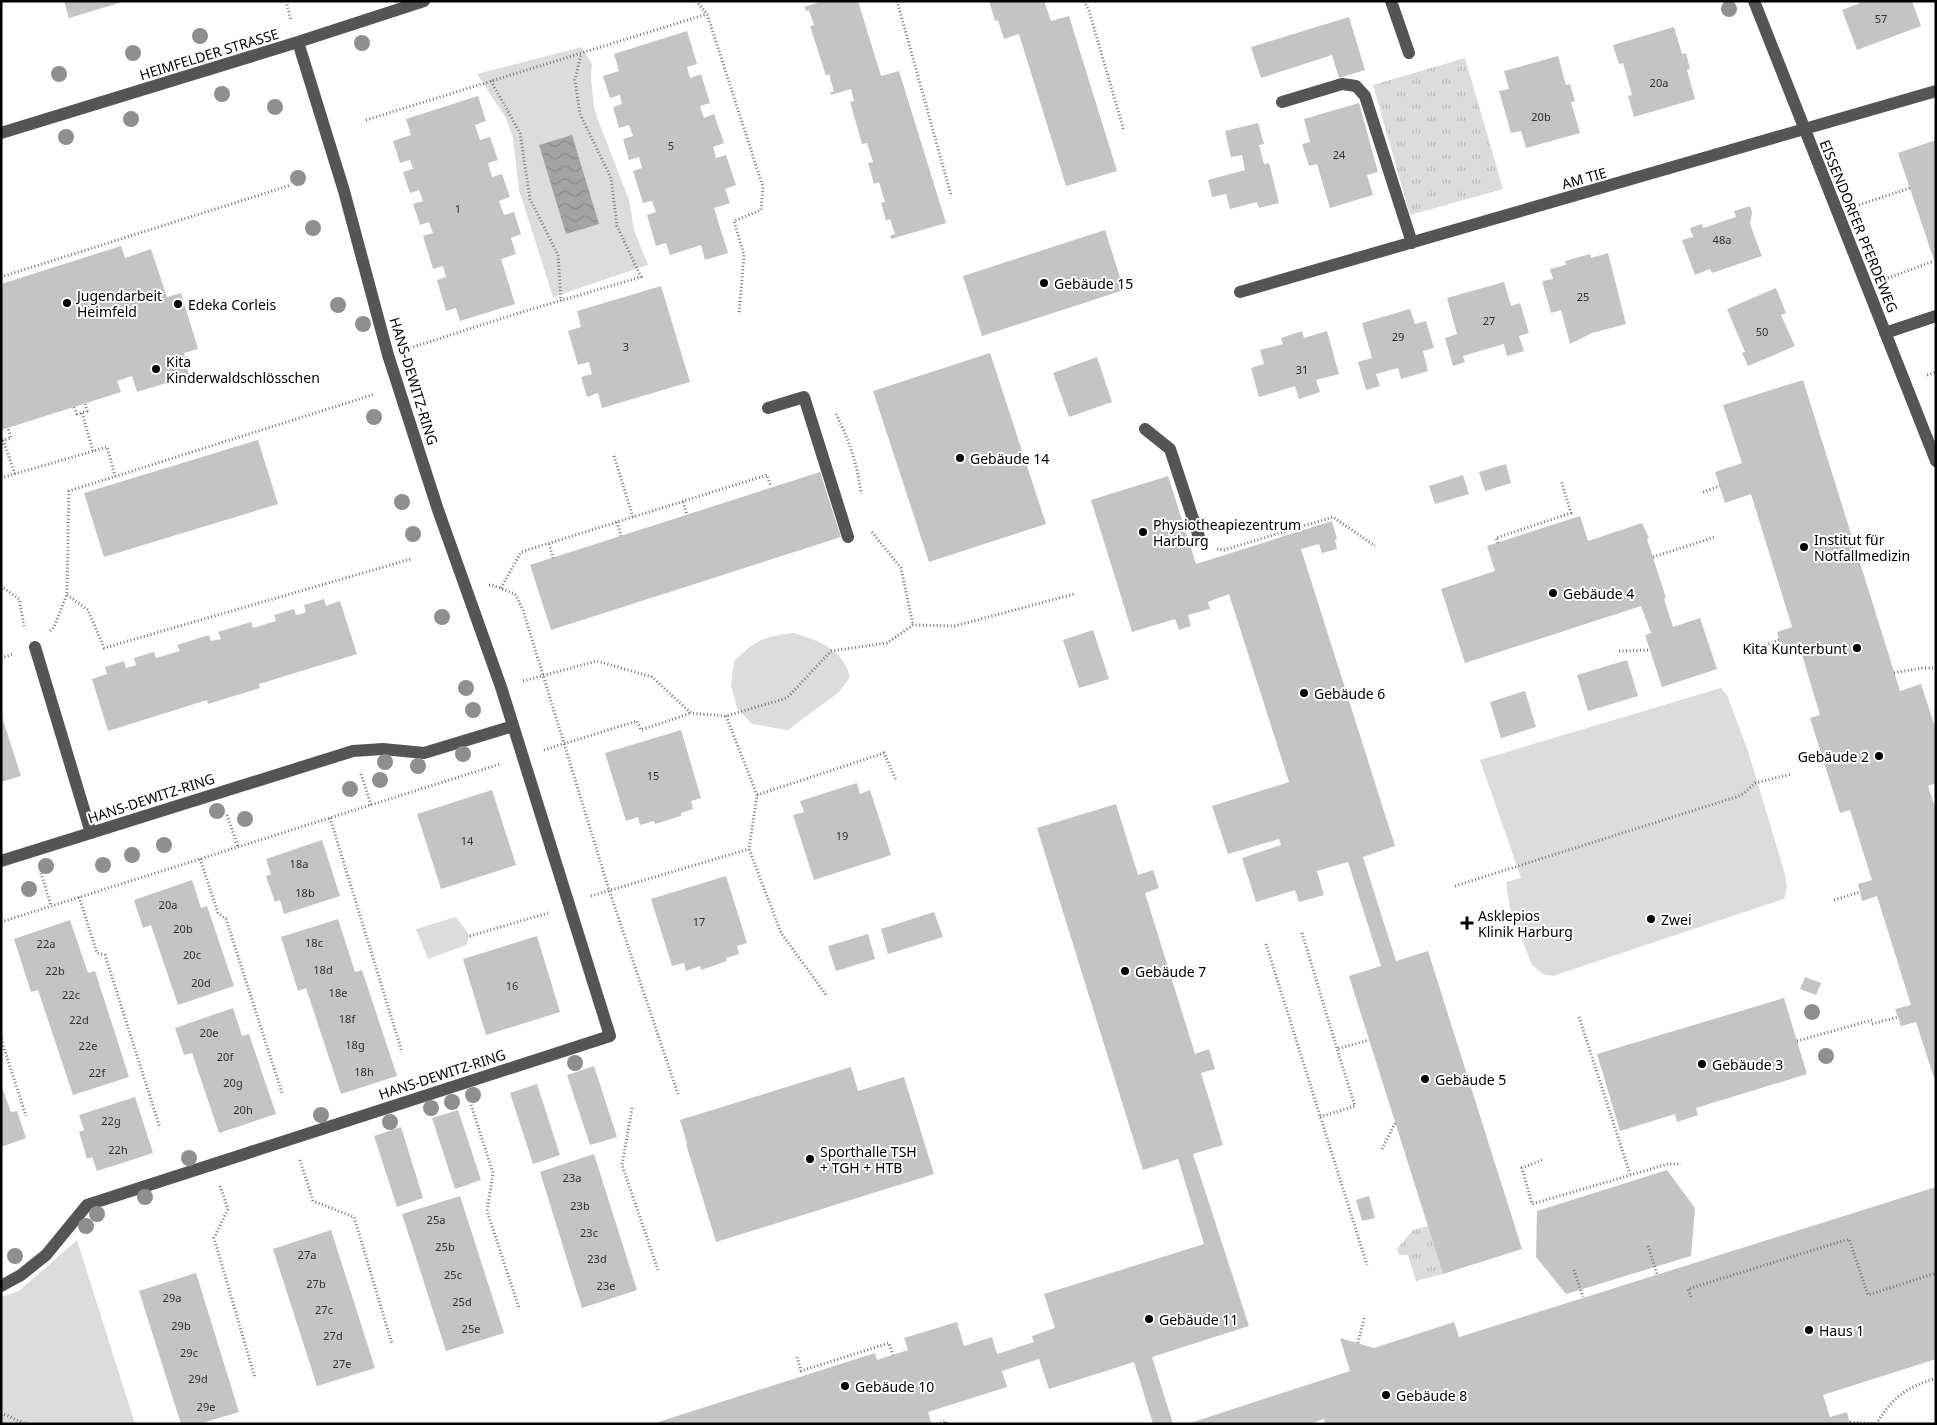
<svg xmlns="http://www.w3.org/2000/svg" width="1937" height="1425" font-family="'Noto Sans',sans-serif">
  <defs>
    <pattern id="grass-tufts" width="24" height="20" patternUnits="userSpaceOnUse" patternTransform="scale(1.25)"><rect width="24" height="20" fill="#dcdcdc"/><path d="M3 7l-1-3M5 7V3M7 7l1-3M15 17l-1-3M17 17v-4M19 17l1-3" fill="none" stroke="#bbb"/></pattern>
    <pattern id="water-waves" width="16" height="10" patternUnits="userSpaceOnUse" patternTransform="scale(1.25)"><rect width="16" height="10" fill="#a3a3a3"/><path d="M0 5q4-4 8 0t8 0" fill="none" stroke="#8b8b8b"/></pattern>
  </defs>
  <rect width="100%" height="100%" fill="#fff"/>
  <path fill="url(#grass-tufts)" d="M1465,58L1503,189L1410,215L1373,85Z
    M1428,1226L1443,1274L1416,1281L1408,1255H1399L1397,1249L1413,1230Z"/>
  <path fill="#dcdcdc" d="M582,47L592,64L591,77L594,107L598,120L629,200L634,230L648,265L553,297L519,190L513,138L506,118L477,74Z
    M794,633C819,641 843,649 850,677L839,692L788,730L752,724L737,708L731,686L734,661C756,640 764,636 794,633Z
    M1721,688L1727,695L1748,751L1785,874L1787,888L1784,899L1553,976L1543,974L1532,965L1510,910L1506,882L1521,878L1480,760Z
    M456,917L470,936L466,945L428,959L416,929Z
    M77,1240L135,1424H1V1297L19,1291Z"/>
  <path fill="url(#water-waves)" d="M572,135L599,224L566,234L539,145Z"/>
  <path fill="#c4c4c4" d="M64,1H122V2L69,18Z
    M823,1H858L881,76L899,71L946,223L891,239L890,236L895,234L890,219L886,221L881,203L885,202L879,182L874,184L868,163L873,162L867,143L862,144L850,102L854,101L851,89L831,95L830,92H834L829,74L826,76L810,26L814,25L809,10L806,11L804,7Z
    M989,1H1044L1051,21L1069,16L1117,171L1066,186L1019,34L1004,39L998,20L995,21Z
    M1859,1H1912L1921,26L1857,50L1842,10L1860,3Z
    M1349,17L1365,70L1339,78L1332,55L1261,78L1251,47Z
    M1674,27L1682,54L1686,53L1690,69L1687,70L1695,99L1634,117L1628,96L1632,95L1623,63L1619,64L1613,45Z
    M687,31L697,64L687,67L690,78L701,74L710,103L700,106L704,118L714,114L724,143L713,147L716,158L726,155L736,185L725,189L730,203L714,208L728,253L705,260L701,245L670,255L666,243L656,246L647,215L656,212L652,201L643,203L633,171L642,168L639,157L629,160L623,139L633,136L629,125L619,128L613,107L622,104L620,95L610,98L603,76L619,71L614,54Z
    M1558,56L1566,85L1570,84L1575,101L1571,102L1580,133L1526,148L1521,131L1511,133L1499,91L1509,89L1504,71Z
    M478,96L486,121L475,125L480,140L490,137L498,160L488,163L492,177L502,174L510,197L499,201L504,215L514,212L521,234L511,238L516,254L501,259L515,304L460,321L456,308L446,311L437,280L446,277L443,266L433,269L423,236L433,233L429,222L420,225L413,204L423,201L419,190L410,193L403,172L413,169L410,160L400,163L393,141L411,135L406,119Z
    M1359,103L1378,172L1367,175L1373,195L1330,208L1317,164L1309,166L1302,144L1310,142L1304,119Z
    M1258,123L1264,144L1259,145L1264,164L1269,163L1279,203L1259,208L1257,202L1230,209L1226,194L1212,197L1208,180L1245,170L1242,155L1231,157L1225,131Z
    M1936,140V263H1935L1898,153Z
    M1750,206L1752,213L1750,224L1762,256L1712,273L1710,269L1695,275L1682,240L1693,237L1690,228L1702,224L1703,228L1736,217L1734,211Z
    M1105,230L1124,290L982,336L963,276Z
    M121,246L125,258L151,249L167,297L181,293L198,349L184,353L189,376L137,392L132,376L117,381L121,392L1,430V284Z
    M1608,253L1626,324L1592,333L1570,344L1561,310L1551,313L1542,281L1553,279L1550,269L1566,265L1565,261L1590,254L1591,258Z
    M1504,282L1511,306L1520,303L1529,333L1519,336L1524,351L1507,356L1504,344L1463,356L1465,362L1453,366L1445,338L1457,334L1447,298Z
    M661,286L690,382L602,408L598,393L587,397L581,377L592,374L589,362L578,365L568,331L581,327L577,311Z
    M1776,288L1786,313L1781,315L1795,346L1748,366L1742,353L1745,352L1727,309Z
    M1410,309L1415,324L1426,321L1434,348L1423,351L1428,371L1401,379L1398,368L1376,374L1380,386L1366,390L1358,362L1372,358L1362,323Z
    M1302,331L1304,338L1327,331L1339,374L1316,380L1320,392L1299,399L1295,386L1259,397L1251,368L1264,364L1260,350L1283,344L1281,338Z
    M990,353L1046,524L929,562L873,391Z
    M1097,357L1112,402L1069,417L1053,373Z
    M1803,380L1900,691L1921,684L1936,730V783L1928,786L1936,810V1084L1916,1022L1901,1026L1898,1017L1895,1009L1911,1005L1877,896L1862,901L1858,884L1872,880L1850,810L1840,813L1810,718L1820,715L1799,645L1783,650L1779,640L1777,632L1792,627L1751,494L1725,503L1715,472L1742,463L1723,405Z
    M258,440L278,504L104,557L84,493Z
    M1506,464L1511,483L1485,491L1479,472Z
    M820,472L841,537L551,630L530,565Z
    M1463,475L1469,494L1435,504L1429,486Z
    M1168,476L1196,564L1332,521L1337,539L1335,540L1337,549L1322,553L1319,544L1301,549L1395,846L1363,857L1396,961L1428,951L1522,1249L1443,1274L1349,976L1381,966L1348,862L1317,871L1324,895L1299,902L1295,890L1256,902L1242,858L1281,845L1279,839L1228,854L1212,806L1289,782L1229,594L1208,602L1210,609L1188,615L1191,626L1179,630L1175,619L1132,632L1091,500Z
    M1580,516L1588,541L1642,523L1649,538L1647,539L1666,598L1664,599L1673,627L1700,618L1717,669L1662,687L1645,635L1651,633L1641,606L1465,663L1441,589L1495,571L1487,546Z
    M324,599L326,606L340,601L357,654L259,684L260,688L208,704L207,700L108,731L92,679L107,674L105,667L124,661L126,668L136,665L134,658L154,652L156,658L180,651L177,645L209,635L211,641L221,639L218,632L251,622L253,628L276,621L274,615L294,609L296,615L301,614L306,612L304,605Z
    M1093,630L1109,679L1079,688L1063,640Z
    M1627,660L1638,696L1588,711L1577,675Z
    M1525,691L1536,727L1501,738L1490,702Z
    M1,714L21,776L1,782Z
    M681,730L701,798L691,801L693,809L681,813V816L655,824L654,821L640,825L638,817L626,821L605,753Z
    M857,783L860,794L870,790L891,855L814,880L793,815L804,812L800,801Z
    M492,790L516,865L441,889L417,814Z
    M1116,804L1138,875L1153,870L1159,888L1145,893L1195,1054L1209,1049L1215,1069L1201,1073L1223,1145L1193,1154L1249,1326L1152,1357L1173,1424H1153L1134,1362L1049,1389L1039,1359L1002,1371L1007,1387L928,1412L931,1422L927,1424H652L875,1353L877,1360L908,1350L904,1338L957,1322L964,1346L992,1337L997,1354L1034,1342L1032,1336L1055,1328L1044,1294L1204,1244L1178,1159L1143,1170L1037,828Z
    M322,840L340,896L284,914L280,900L275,902L270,888L266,876L271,874L266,859Z
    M726,876L747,943L737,946L739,954L726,958L727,961L701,970L700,966L686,971L684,963L672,966L651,899Z
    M192,880L201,908L207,906L234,986L178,1005L151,925L143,928L134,900Z
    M934,912L943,937L888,954L881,929Z
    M338,919L355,972L362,970L397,1076L341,1094L306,988L298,991L281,937Z
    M70,920L88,973L95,971L129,1077L73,1095L38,990L31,992L14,939Z
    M868,934L875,959L836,971L828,946Z
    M537,936L560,1012L486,1035L463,959Z
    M1805,977L1821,983L1816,995L1800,989Z
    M1784,998L1807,1074L1696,1108L1698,1115L1677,1122L1675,1114L1620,1131L1597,1054Z
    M233,1008L242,1036L249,1034L276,1114L219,1133L192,1053L184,1055L175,1028Z
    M594,1066L617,1137L590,1145L567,1075Z
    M851,1067L858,1091L904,1077L934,1174L716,1242L686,1144H687L680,1120Z
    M537,1084L560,1155L533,1164L510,1093Z
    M1,1085L11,1112L17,1111L26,1138L1,1147Z
    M135,1097L153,1153L97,1171L92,1157L87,1159L79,1132L84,1130L79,1115Z
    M458,1110L481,1180L455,1189L432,1118Z
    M401,1127L423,1198L397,1207L374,1136Z
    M594,1154L637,1290L582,1308L540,1172Z
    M1667,1170L1695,1208L1691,1256L1566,1294L1536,1257L1537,1211Z
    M1936,1187V1359L1823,1395L1830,1417L1847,1412L1850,1424H1325L1324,1419L1309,1424H1187L1350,1371L1340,1338L1374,1348L1454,1322L1459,1337Z
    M460,1196L504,1333L446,1351L402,1214Z
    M1369,1196L1375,1218L1362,1221L1356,1200Z
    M331,1230L375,1368L317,1386L273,1249Z
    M196,1273L239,1412L199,1424H181L139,1291Z"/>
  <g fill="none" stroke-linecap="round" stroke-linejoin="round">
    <path stroke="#777" stroke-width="3" stroke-dasharray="1 2.5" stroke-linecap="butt" d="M286,1L291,20
      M696,1L707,14L763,187L761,210L734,221L744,255L739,313
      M897,1L951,195
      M1084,1L1089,11L1124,131
      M491,81L520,133L530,199L558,255L561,301
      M366,120L707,14
      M1859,205L1910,188
      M1,277L291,185
      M1888,278L1934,261
      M410,348L522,312L641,277L617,226L611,178L580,114L575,80L581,54
      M1927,375L1936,372
      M74,407L77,414L87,411L85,404
      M82,413L93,451
      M836,414C849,440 858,466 861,494
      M3,440L15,474
      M2,441L11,438L8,428
      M614,456L633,517
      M1,478L107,447L115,476
      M1703,492L1720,486
      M683,502L687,515
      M617,522L621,536
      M872,532L901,568L913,625
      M1498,543L1496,538L1571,513L1561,480
      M549,544L553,558
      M1217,549L1224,550L1333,517L1375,546
      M1653,557L1715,537
      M489,585H492L515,594L523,610L609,890L678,1094
      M1,586L19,599L24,626
      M501,588L521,552L767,475L771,487
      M67,595L88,610L104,648L411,559
      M50,631L54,627L67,594L69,491L375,394
      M1752,650L1779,640
      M1619,651L1650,650
      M1,658L13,654
      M1894,673L1922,668H1936
      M523,681L597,661L652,677L691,713L726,716L787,698L831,651L887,643L913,625L955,626L1074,594
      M726,716L757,795L749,849L781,933L827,996
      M544,750L637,721L641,730L691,713
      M361,774L371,805
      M757,795L884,753L896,780
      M227,815L238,847
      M330,818L402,1052
      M200,859L218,913L226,919L282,1093
      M41,873L51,906
      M1455,886L1736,797L1743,794L1755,783L1792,774
      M591,896L749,849
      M79,897L97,953L105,955L160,1128
      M1834,900L1860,892
      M1,922L500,764
      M1302,933L1337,1049
      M470,936L548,913
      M1266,944L1367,1265
      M1579,1017L1630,1174
      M1872,1024L1898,1017
      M1,1039L26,1116
      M1797,1041L1872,1020
      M471,1105L493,1173L487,1211L519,1308
      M632,1108L622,1165L658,1270
      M1320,1117L1355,1106L1337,1049L1369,1040
      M1382,1149L1395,1123
      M300,1160L313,1201L354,1217L392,1344
      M1542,1160L1522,1168L1532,1204L1668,1164H1681
      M220,1186L228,1209L214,1238L255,1378
      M1648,1246L1657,1274
      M1574,1270L1583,1297
      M1691,1297L1688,1289L1849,1239L1868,1295L1936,1273
      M1358,1343L1364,1318
      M797,1357L801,1371L889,1343L893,1355
      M1,1413L26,1424
      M1850,1422L1876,1424
      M937,1424L946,1421L947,1424
      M1876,1424C1894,1396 1904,1389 1936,1378"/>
    <path stroke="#555" stroke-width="12" d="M1391,1L1409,53
      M1754,1L1936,461
      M1282,102L1342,84L1356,86L1365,96L1412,243
      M1,133L298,42L424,1
      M1240,292L1936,91
      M1885,333L1936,316
      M768,408L804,397L848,537
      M1145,429L1170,449L1199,537
      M35,647L91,833
      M1,861L353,751L383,749L424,753L513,726
      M1,1286L21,1275L46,1255L87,1205L610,1036L501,687L438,510L388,355L344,191L298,42"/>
  </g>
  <g fill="#8f8f8f">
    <circle cx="1729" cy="9" r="8"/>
    <circle cx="200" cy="36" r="8"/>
    <circle cx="362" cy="43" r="8"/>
    <circle cx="133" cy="53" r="8"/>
    <circle cx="59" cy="74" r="8"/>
    <circle cx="222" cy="94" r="8"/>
    <circle cx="275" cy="107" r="8"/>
    <circle cx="131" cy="119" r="8"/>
    <circle cx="66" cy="137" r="8"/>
    <circle cx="298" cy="178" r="8"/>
    <circle cx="313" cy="228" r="8"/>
    <circle cx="338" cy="305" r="8"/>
    <circle cx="363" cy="324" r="8"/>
    <circle cx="374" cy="417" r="8"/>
    <circle cx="402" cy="502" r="8"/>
    <circle cx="413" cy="534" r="8"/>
    <circle cx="442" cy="617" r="8"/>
    <circle cx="466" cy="688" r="8"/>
    <circle cx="473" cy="710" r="8"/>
    <circle cx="463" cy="754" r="8"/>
    <circle cx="385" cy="762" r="8"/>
    <circle cx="418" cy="766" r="8"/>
    <circle cx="380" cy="780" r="8"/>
    <circle cx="350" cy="789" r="8"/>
    <circle cx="217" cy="811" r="8"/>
    <circle cx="245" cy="819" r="8"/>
    <circle cx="164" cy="845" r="8"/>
    <circle cx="132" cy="855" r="8"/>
    <circle cx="103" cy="865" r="8"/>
    <circle cx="46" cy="866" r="8"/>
    <circle cx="29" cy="889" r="8"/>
    <circle cx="1812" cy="1012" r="8"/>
    <circle cx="1826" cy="1056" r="8"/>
    <circle cx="575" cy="1063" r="8"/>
    <circle cx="473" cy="1095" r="8"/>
    <circle cx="452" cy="1102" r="8"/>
    <circle cx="431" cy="1108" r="8"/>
    <circle cx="321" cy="1115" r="8"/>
    <circle cx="390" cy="1122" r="8"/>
    <circle cx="189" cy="1158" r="8"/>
    <circle cx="145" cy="1197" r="8"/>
    <circle cx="97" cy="1214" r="8"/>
    <circle cx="86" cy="1226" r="8"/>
    <circle cx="15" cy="1256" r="8"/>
  </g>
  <g fill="#000" stroke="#fff" stroke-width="2">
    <circle cx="1044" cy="283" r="5"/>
    <circle cx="67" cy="303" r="5"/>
    <circle cx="178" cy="304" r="5"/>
    <circle cx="156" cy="369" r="5"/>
    <circle cx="960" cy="458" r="5"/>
    <circle cx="1143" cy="532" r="5"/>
    <circle cx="1804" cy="547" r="5"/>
    <circle cx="1553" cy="593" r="5"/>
    <circle cx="1857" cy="648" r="5"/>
    <circle cx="1304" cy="693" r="5"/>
    <circle cx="1879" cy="756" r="5"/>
    <circle cx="1651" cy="919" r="5"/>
    <path d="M1464.5 915.5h5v5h5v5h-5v5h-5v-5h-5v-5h5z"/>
    <circle cx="1125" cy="971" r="5"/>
    <circle cx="1702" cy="1064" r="5"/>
    <circle cx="1425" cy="1079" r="5"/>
    <circle cx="810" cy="1159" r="5"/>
    <circle cx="1149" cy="1319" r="5"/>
    <circle cx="1809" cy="1330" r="5"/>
    <circle cx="845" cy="1386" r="5"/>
    <circle cx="1386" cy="1395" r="5"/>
  </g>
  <g text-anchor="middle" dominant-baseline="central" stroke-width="4" stroke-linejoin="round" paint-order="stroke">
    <g font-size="11" fill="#313131">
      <text x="1881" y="18">57</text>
      <text x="1659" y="82">20a</text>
      <text x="1541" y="116">20b</text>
      <text x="671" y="145">5</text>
      <text x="1339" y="154">24</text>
      <text x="458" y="208">1</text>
      <text x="1722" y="239">48a</text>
      <text x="1583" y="296">25</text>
      <text x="1489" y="320">27</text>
      <text x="1762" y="331">50</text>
      <text x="1398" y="336">29</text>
      <text x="626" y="346">3</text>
      <text x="1302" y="369">31</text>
      <text x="653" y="775">15</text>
      <text x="842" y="835">19</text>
      <text x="467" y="840">14</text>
      <text x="299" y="863">18a</text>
      <text x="305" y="892">18b</text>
      <text x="168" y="904">20a</text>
      <text x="699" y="921">17</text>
      <text x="183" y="928">20b</text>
      <text x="314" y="942">18c</text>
      <text x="46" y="943">22a</text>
      <text x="192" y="954">20c</text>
      <text x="323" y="969">18d</text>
      <text x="55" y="970">22b</text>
      <text x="201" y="982">20d</text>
      <text x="512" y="985">16</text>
      <text x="338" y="992">18e</text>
      <text x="71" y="994">22c</text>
      <text x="347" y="1018">18f</text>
      <text x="79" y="1019">22d</text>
      <text x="209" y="1032">20e</text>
      <text x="355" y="1044">18g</text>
      <text x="88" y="1045">22e</text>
      <text x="225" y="1056">20f</text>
      <text x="364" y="1071">18h</text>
      <text x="97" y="1072">22f</text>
      <text x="233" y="1082">20g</text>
      <text x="243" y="1109">20h</text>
      <text x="111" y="1120">22g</text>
      <text x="118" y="1149">22h</text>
      <text x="572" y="1177">23a</text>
      <text x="580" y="1205">23b</text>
      <text x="436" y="1219">25a</text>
      <text x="589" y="1232">23c</text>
      <text x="445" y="1246">25b</text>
      <text x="307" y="1254">27a</text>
      <text x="597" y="1258">23d</text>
      <text x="453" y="1274">25c</text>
      <text x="316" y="1283">27b</text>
      <text x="606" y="1285">23e</text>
      <text x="172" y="1297">29a</text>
      <text x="462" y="1301">25d</text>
      <text x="324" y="1309">27c</text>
      <text x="181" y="1325">29b</text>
      <text x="471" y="1328">25e</text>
      <text x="333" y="1335">27d</text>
      <text x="189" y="1352">29c</text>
      <text x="342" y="1363">27e</text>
      <text x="198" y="1378">29d</text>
      <text x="206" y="1406">29e</text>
    </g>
    <g font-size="14" fill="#000" stroke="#fff">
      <text transform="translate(209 54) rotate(-17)">HEIMFELDER STRASSE</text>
      <text transform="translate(1584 178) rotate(-16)">AM TIE</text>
      <text transform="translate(1859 226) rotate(68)">EISSENDORFER PFERDEWEG</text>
      <text transform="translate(414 381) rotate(73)">HANS-DEWITZ-RING</text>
      <text transform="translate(151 798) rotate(-18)">HANS-DEWITZ-RING</text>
      <text transform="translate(442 1074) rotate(-18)">HANS-DEWITZ-RING</text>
    </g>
    <g font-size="14" fill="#000" stroke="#fff" text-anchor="start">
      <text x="1054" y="283">Gebäude 15</text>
      <text x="77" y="295">Jugendarbeit<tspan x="77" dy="16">Heimfeld</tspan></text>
      <text x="188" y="304">Edeka Corleis</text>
      <text x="166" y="361">Kita<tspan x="166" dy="16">Kinderwaldschlösschen</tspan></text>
      <text x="970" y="458">Gebäude 14</text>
      <text x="1153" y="524">Physiotheapiezentrum<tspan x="1153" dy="16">Harburg</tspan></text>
      <text x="1814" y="539">Institut für<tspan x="1814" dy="16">Notfallmedizin</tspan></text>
      <text x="1563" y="593">Gebäude 4</text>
      <text x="1847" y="648" text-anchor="end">Kita Kunterbunt</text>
      <text x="1314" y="693">Gebäude 6</text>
      <text x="1869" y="756" text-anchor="end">Gebäude 2</text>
      <text x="1478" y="915">Asklepios<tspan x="1478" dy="16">Klinik Harburg</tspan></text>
      <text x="1661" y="919">Zwei</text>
      <text x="1135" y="971">Gebäude 7</text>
      <text x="1712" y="1064">Gebäude 3</text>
      <text x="1435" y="1079">Gebäude 5</text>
      <text x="820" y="1151">Sporthalle TSH<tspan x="820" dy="16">+ TGH + HTB</tspan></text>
      <text x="1159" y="1319">Gebäude 11</text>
      <text x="1819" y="1330">Haus 1</text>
      <text x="855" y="1386">Gebäude 10</text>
      <text x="1396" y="1395">Gebäude 8</text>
    </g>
  </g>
  <rect width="1937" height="1425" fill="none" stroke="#000000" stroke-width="5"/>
</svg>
